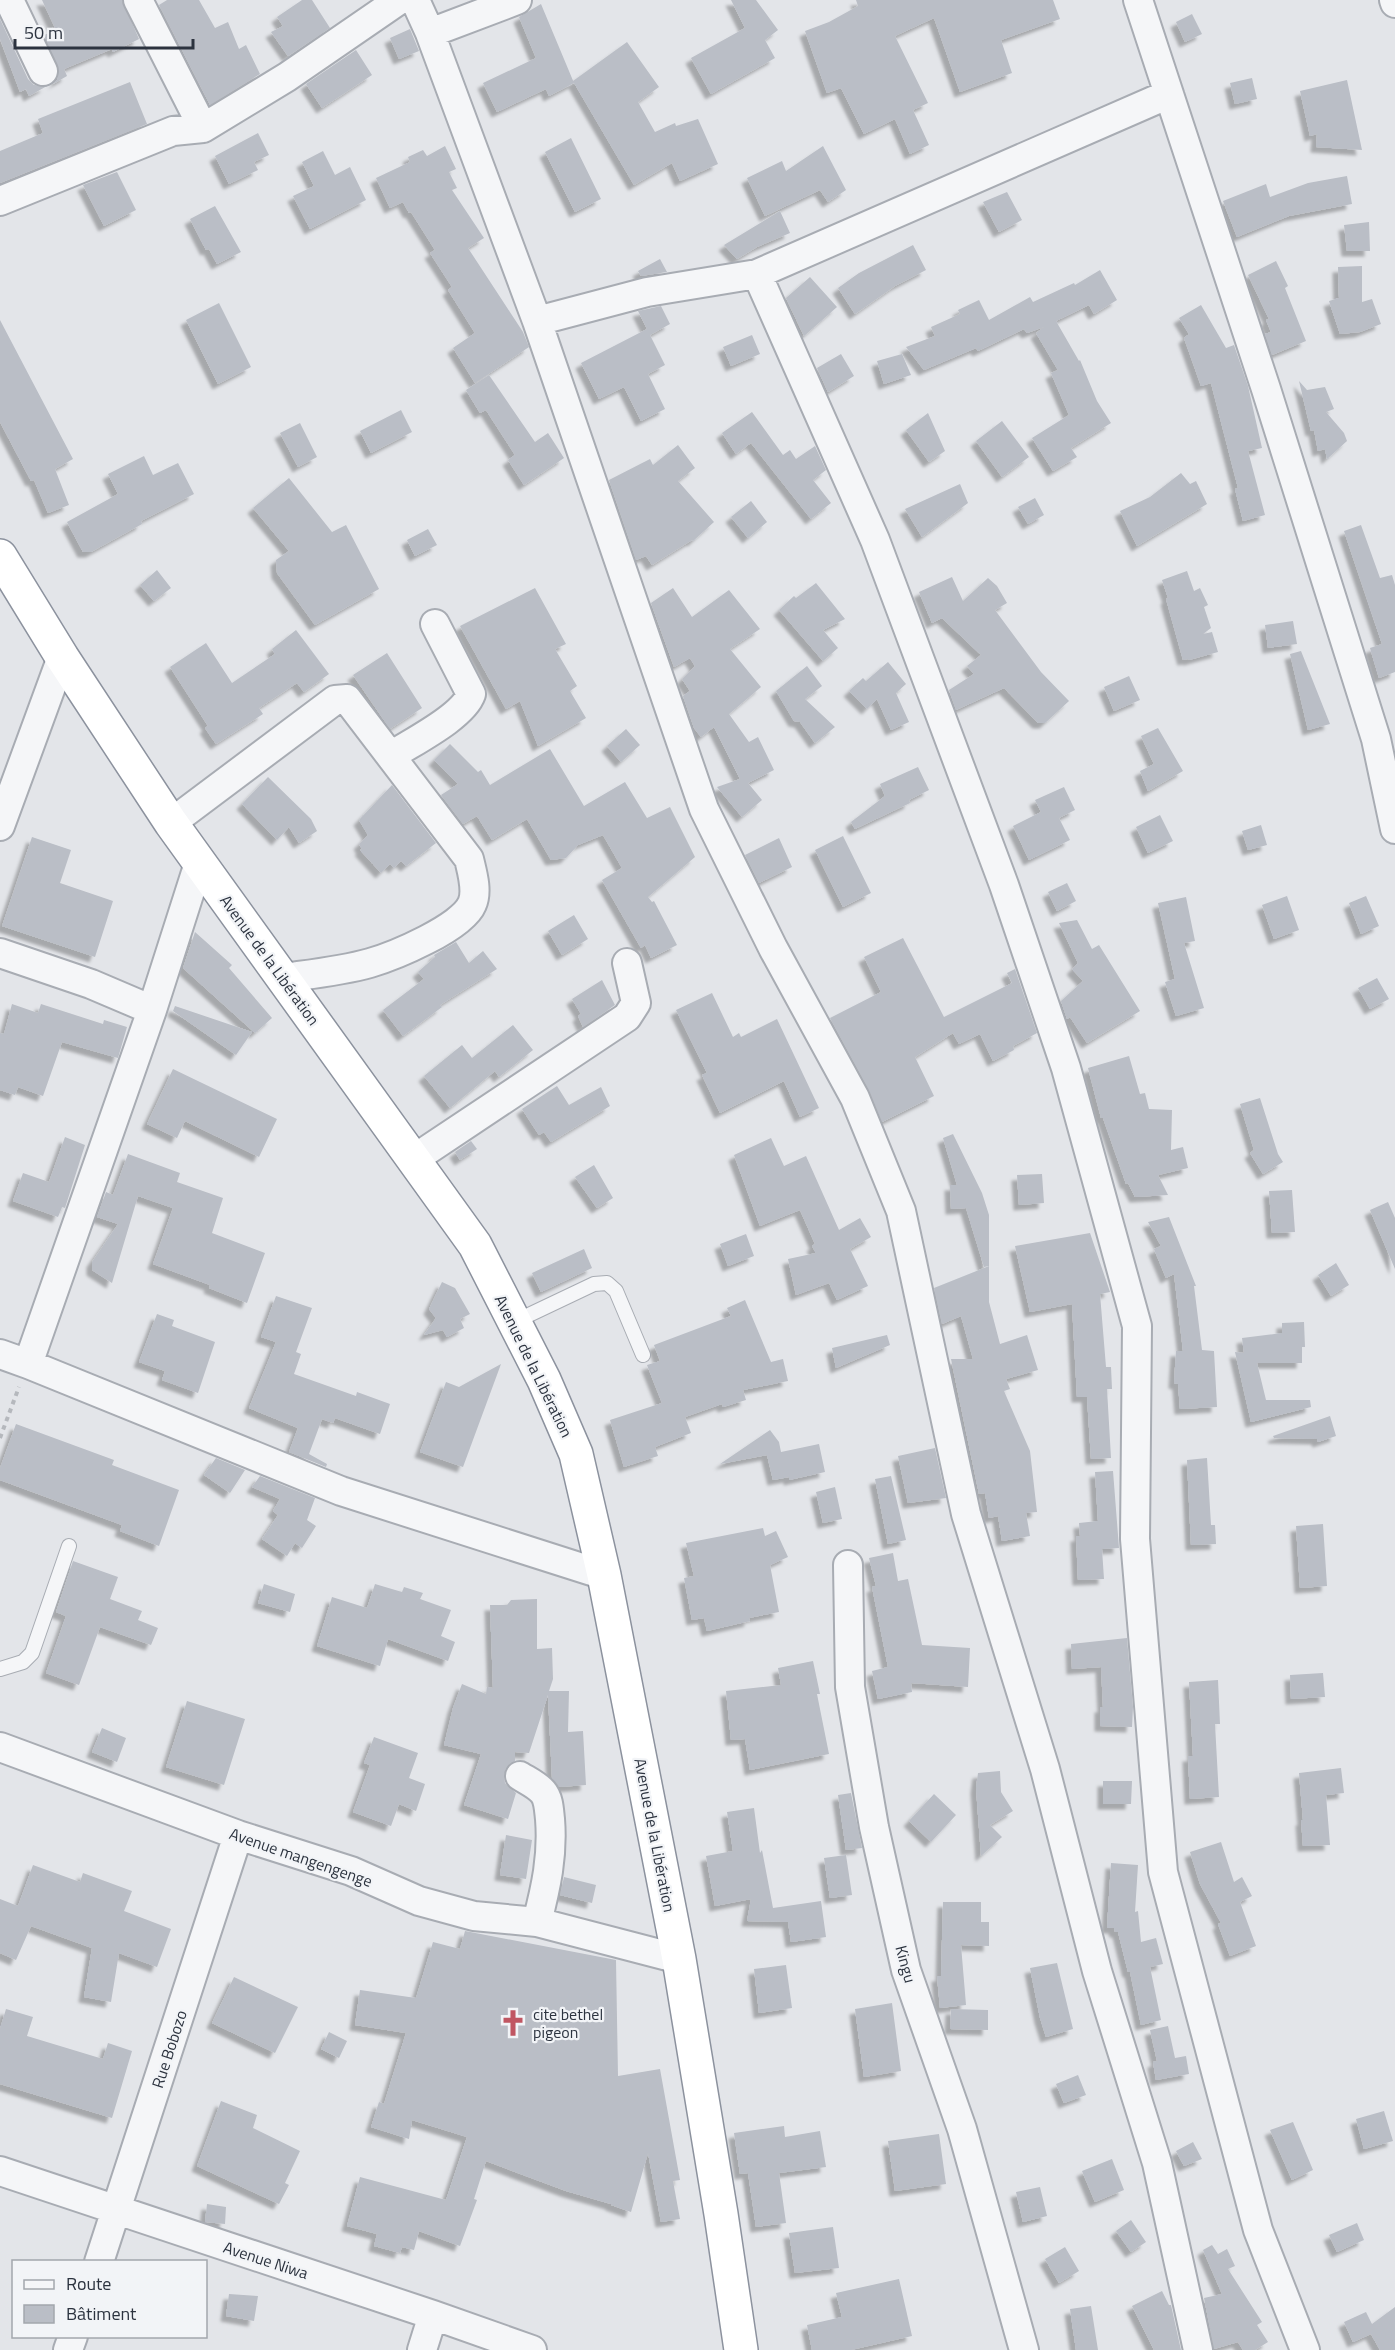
<svg xmlns="http://www.w3.org/2000/svg" width="1395" height="2350" font-family="'Titillium Web',sans-serif">
  <defs>
    <filter id="shadow"><feDropShadow dx="-5.5" dy="5.5" stdDeviation="1.5" flood-color="#0004"/></filter>
  </defs>
  <rect width="100%" height="100%" fill="#e3e5e9"/>
  <path fill="#babec6" filter="url(#shadow)" d="M42,0H122L139,39L113,52L112,49L64,69L67,76L53,84L57,80L59,72L44,35L56,30Z
    M167,0H199L215,28L228,22L239,49L246,45L260,74L210,105L159,5Z
    M302,0H312L330,28L288,56L271,32L283,26L277,17Z
    M731,0H756L778,30L765,40L775,58L711,94L691,58L745,28Z
    M856,0H1053L1060,19L1001,40L1012,73L960,92L934,18L895,36L928,103L913,110L929,145L910,154L895,119L864,134L841,88L827,93L805,31L829,22L858,6Z
    M541,4L574,83L549,96L546,89L497,112L483,83L536,58L519,17Z
    M1192,14L1202,34L1185,42L1176,22Z
    M0,19L28,79L34,85L47,86L29,96L26,89L20,92L0,39Z
    M410,29L419,51L399,59L390,38Z
    M627,42L659,87L638,102L655,132L675,123L676,126L698,119L718,164L680,181L672,163L634,185L573,81Z
    M356,50L372,75L322,108L306,84Z
    M1252,78L1257,99L1235,104L1230,83Z
    M1347,80L1362,150L1316,147L1317,134L1310,136L1300,91Z
    M130,82L147,124L0,183V151L43,133L38,119Z
    M258,133L269,155L254,162L258,170L229,184L215,156Z
    M571,138L601,199L575,212L545,152Z
    M445,146L456,169L449,172L457,188L452,190L484,238L468,248L523,332L529,347L475,383L453,348L475,333L448,290L452,287L430,253L435,250L411,212L409,213L403,202L390,208L376,178L410,162L408,157L423,150L427,156Z
    M823,146L846,190L828,202L820,190L765,216L747,178L782,161L786,171Z
    M323,151L335,175L350,167L366,200L310,229L293,196L314,186L302,162Z
    M117,172L136,210L104,226L83,185Z
    M1347,176L1352,204L1289,216L1237,237L1223,201L1266,184L1270,197L1308,183Z
    M1007,192L1022,220L999,232L983,202Z
    M215,206L241,252L217,264L209,249L206,250L190,219Z
    M780,211L790,233L757,247L737,259L724,245Z
    M1369,222L1370,251H1347L1344,225Z
    M913,245L926,270L895,286L855,314L838,288L859,273Z
    M660,259L667,272L641,276L638,271Z
    M1276,261L1288,286L1285,288L1306,341L1272,355L1265,334L1271,332L1266,320L1269,319L1248,275Z
    M1362,266V302L1372,299L1381,324L1360,332L1340,334L1329,301L1339,298L1338,267Z
    M1100,270L1117,300L1094,314L1089,305L1056,321L1079,361L1080,360L1097,401L1111,423L1071,448L1077,457L1053,471L1032,438L1069,415L1051,373L1058,370L1036,333L1044,327L1027,333L1024,329L978,351L976,348L924,370L906,347L935,336L931,327L960,314L958,310L979,300L989,320L1030,297L1033,302L1074,283L1075,285Z
    M810,277L837,307L804,336L786,298Z
    M219,303L251,367L218,384L186,320Z
    M1201,305L1226,348L1234,345L1248,386L1262,448L1248,451L1265,515L1243,521L1235,489L1238,488L1211,383L1201,386L1184,338L1189,334L1179,318Z
    M661,306L670,324L650,335L638,311Z
    M0,320L73,459L55,469L69,505L48,513L34,480L31,481L0,422Z
    M647,329L665,365L648,374L665,409L641,421L624,387L599,399L581,363Z
    M752,335L760,354L731,366L723,347Z
    M841,354L854,376L828,392L817,368Z
    M902,354L911,375L884,384L877,361Z
    M489,375L535,442L548,433L564,458L524,485L508,460L515,455L486,410L480,413L466,390Z
    M1299,381L1307,390L1325,387L1334,409L1326,412L1344,433L1347,441L1327,459L1325,449L1318,451L1314,430L1311,431Z
    M401,410L412,432L371,453L360,431Z
    M752,412L783,455L790,450L796,459L815,446L826,470L813,480L831,503L811,519L751,443L736,454L722,433Z
    M928,413L945,451L929,462L906,430Z
    M1002,421L1029,457L1002,477L976,441Z
    M300,423L317,457L298,467L280,433Z
    M678,445L695,468L678,481L714,522L693,541L692,540L652,565L646,556L636,560L609,480L650,459L653,465Z
    M144,456L153,475L178,463L194,494L141,521L142,524L91,552H83L67,522L118,494L108,474Z
    M1181,473L1190,484L1196,481L1207,504L1137,546L1120,511L1150,497Z
    M289,478L332,532L346,525L379,589L315,625L277,573L276,560L289,551L253,508Z
    M960,484L968,503L922,537L905,509Z
    M1035,498L1044,515L1028,524L1018,507Z
    M751,501L767,522L748,538L731,517Z
    M1361,525L1380,578L1392,575L1395,585V672L1379,678L1370,648L1382,644L1344,531Z
    M428,529L437,545L415,556L407,540Z
    M157,570L171,588L154,601L140,585Z
    M1187,571L1194,591L1200,588L1208,605L1204,607L1211,628L1203,634L1212,632L1218,652L1189,660L1188,659L1183,660L1166,599L1168,598L1162,580Z
    M952,577L963,601L988,578L997,586L1007,603L995,610L1041,672L1069,701L1045,723H1038L1004,688L956,710L949,690L974,674L967,666L981,655L942,618L932,623L919,592Z
    M816,583L845,619L823,630L838,648L823,661L779,610L794,596L796,598Z
    M535,588L566,644L555,649L577,686L570,691L586,718L538,746L520,701L506,709L460,626Z
    M673,588L692,617L729,590L760,629L730,649L761,687L729,714L749,742L758,737L774,770L748,783L762,800L742,817L717,787L740,779L714,727L701,737L694,728L683,696L690,691L682,679L695,666L690,658L674,667L651,603Z
    M1293,621L1297,644L1268,648L1265,625Z
    M296,630L329,674L304,692L297,683L259,708L263,714L216,744L205,728L208,726L170,667L206,643L232,683L275,654L272,649Z
    M1301,651L1330,724L1308,730L1290,654Z
    M387,653L422,708L390,729L353,675Z
    M888,662L906,684L896,693L909,722L891,730L877,699L867,709L849,691L863,678L866,681Z
    M807,666L822,686L805,699L835,727L815,743L800,722L794,721L776,691Z
    M1129,676L1140,700L1114,711L1104,687Z
    M1158,728L1183,771L1148,791L1140,771L1154,764L1141,736Z
    M626,729L640,745L621,762L607,746Z
    M450,744L478,772L481,770L490,785L550,749L584,806L625,782L647,818L670,807L695,857L648,897L652,902L654,901L677,945L651,958L645,945L641,948L602,880L622,868L603,835L578,845L566,858L551,860L527,819L492,840L477,816L463,824L441,795L458,784L434,760Z
    M918,767L929,790L909,800L910,803L855,829L851,822L885,796L880,784Z
    M268,777L311,819L317,831L299,843L289,827L277,840L242,804Z
    M392,785L436,843L406,866L401,861L394,868L390,864L381,873L360,850L362,849L359,844L368,835L359,820Z
    M1064,787L1075,810L1059,818L1070,840L1029,860L1013,826L1041,812L1035,800Z
    M1160,815L1173,841L1148,853L1136,827Z
    M1261,825L1267,845L1248,850L1242,831Z
    M843,836L871,893L843,907L815,850Z
    M32,837L71,850L60,883L113,901L95,957L2,926Z
    M779,838L792,867L759,883L745,855Z
    M1067,883L1076,901L1057,911L1048,892Z
    M1287,896L1299,930L1274,939L1262,905Z
    M1366,896L1379,926L1361,934L1349,903Z
    M1186,897L1195,941L1184,943L1204,1008L1176,1016L1165,982L1175,979L1158,903Z
    M574,915L588,939L562,955L548,931Z
    M1077,920L1092,949L1099,945L1140,1011L1087,1043L1070,1017L1067,1019L1061,1001L1083,981L1072,969L1078,963L1059,923Z
    M195,932L232,965L229,968L272,1018L255,1033L183,968Z
    M903,938L944,1017L1012,983L1007,973L1015,969L1037,1033L1013,1046L1014,1050L993,1061L980,1034L959,1044L953,1033L915,1057L934,1096L882,1122L869,1090L830,1018L881,992L864,957Z
    M456,942L469,963L483,951L497,969L440,1005L442,1007L403,1036L383,1010L424,979L418,972L435,957L434,955Z
    M1377,978L1389,999L1370,1009L1358,988Z
    M602,980L615,1005L583,1027L578,1016L581,1014L572,999Z
    M712,993L733,1037L739,1033L741,1037L777,1019L819,1108L800,1117L784,1081L720,1113L702,1075L707,1073L676,1010Z
    M12,1004L38,1013L41,1004L103,1024L104,1020L127,1027L118,1058L62,1042L43,1096L18,1087L15,1095L0,1090V1033L4,1034Z
    M175,1006L252,1032L236,1055L173,1011Z
    M513,1025L533,1050L499,1077L495,1071L450,1108L424,1076L462,1045L472,1058Z
    M1129,1056L1140,1094L1145,1093L1149,1109L1172,1110L1171,1150L1183,1147L1188,1168L1158,1175L1168,1195L1135,1197L1128,1183L1126,1184L1103,1118H1101L1088,1068Z
    M173,1069L277,1119L259,1157L185,1121L177,1138L147,1124Z
    M557,1086L569,1105L601,1087L610,1106L551,1142L544,1132L539,1135L522,1109Z
    M1260,1098L1278,1154L1283,1162L1263,1174L1250,1153L1254,1150L1240,1104Z
    M953,1134L982,1193L989,1215V1266L984,1267L966,1208L951,1209L950,1185H957L943,1138Z
    M65,1137L85,1145L65,1208L62,1207L58,1217L13,1201L23,1173L49,1182Z
    M771,1138L784,1166L806,1156L839,1230L860,1218L871,1237L850,1249L868,1286L837,1300L829,1283L796,1295L788,1259L816,1253L812,1246L815,1244L800,1210L760,1226L734,1155Z
    M471,1141L477,1149L460,1160L455,1152Z
    M128,1154L180,1173L177,1182L223,1198L212,1233L265,1253L247,1303L209,1288L210,1285L153,1264L173,1208L138,1196L112,1283L92,1270V1262L118,1224L97,1217L106,1192L113,1195Z
    M594,1165L613,1198L597,1208L575,1177Z
    M1042,1174L1044,1203L1019,1205L1017,1175Z
    M1292,1190L1295,1232L1272,1233L1269,1191Z
    M1388,1202L1395,1218V1269L1370,1210Z
    M1169,1217L1196,1286H1194L1202,1350L1214,1351L1217,1407L1180,1409L1178,1384L1174,1383L1176,1351H1183L1174,1274L1166,1278L1154,1249L1161,1246L1148,1222Z
    M1090,1233L1110,1292L1100,1294L1106,1367H1111L1112,1389H1107L1111,1458L1091,1459L1087,1397H1077L1072,1304L1030,1312L1015,1246Z
    M746,1234L754,1256L728,1266L720,1244Z
    M584,1249L592,1268L541,1292L532,1273Z
    M1336,1263L1349,1285L1331,1296L1318,1275Z
    M989,1266V1302L1000,1344L1027,1335L1038,1370L1006,1379L1010,1389L1004,1391L1030,1451L1037,1512L1026,1513L1030,1536L1002,1541L998,1516L989,1518L985,1493L979,1494L951,1359H973L961,1316L942,1324L934,1288Z
    M442,1282L455,1288L470,1314L460,1319L464,1328L447,1337L443,1330L424,1335L436,1318L429,1309Z
    M276,1296L312,1308L296,1352L301,1354L294,1374L356,1396L357,1392L390,1404L380,1434L335,1418L333,1423L322,1419L309,1454L327,1464L326,1467L289,1452L298,1428L249,1408L276,1342L261,1337Z
    M745,1300L771,1362L783,1359L788,1381L743,1390L746,1400L723,1407L722,1404L685,1417L691,1433L655,1447L658,1456L624,1467L610,1420L662,1403L647,1365L660,1361L654,1345L731,1316L727,1308Z
    M157,1314L174,1320L172,1326L215,1342L198,1393L162,1380L165,1371L139,1362Z
    M1304,1322L1305,1347H1302V1363H1257L1266,1400H1310L1311,1407L1251,1422L1235,1352L1244,1353L1242,1338L1282,1333V1323Z
    M887,1335L890,1345L836,1368L832,1348Z
    M501,1364L463,1467L420,1452L446,1382L459,1387Z
    M1330,1416L1336,1436L1318,1442L1317,1439L1274,1438L1273,1436Z
    M16,1424L114,1460L112,1465L179,1490L159,1546L120,1531L122,1525L0,1480V1468Z
    M770,1430L779,1442L781,1452L819,1444L825,1472L789,1480V1477L773,1480L767,1455L720,1464Z
    M935,1448L946,1498L908,1503L898,1456Z
    M216,1458L245,1470L230,1493L204,1475Z
    M1207,1458L1211,1525H1215L1216,1544L1191,1545L1187,1460Z
    M1113,1471L1119,1548L1102,1549L1104,1579L1078,1580L1076,1536H1080L1079,1523L1098,1521L1095,1472Z
    M260,1476L315,1498L307,1520L316,1526L302,1548L295,1543L287,1556L262,1539L278,1515L273,1511L280,1499L252,1487Z
    M891,1476L906,1540L888,1544L875,1479Z
    M835,1487L842,1519L823,1523L816,1492Z
    M1323,1524L1327,1586L1300,1588L1296,1526Z
    M763,1528L765,1536L776,1531L788,1557L770,1565L779,1612L749,1618L750,1621L707,1631L704,1618L692,1620L684,1578L694,1576L686,1543Z
    M893,1553L898,1581L908,1579L922,1645L970,1648L968,1687L911,1683L912,1692L878,1699L872,1671L888,1667L872,1587L876,1586L869,1558Z
    M73,1561L118,1577L110,1599L142,1611L138,1620L158,1628L151,1645L100,1627L79,1685L46,1673L66,1616L56,1612Z
    M264,1584L295,1594L290,1612L258,1603Z
    M375,1584L402,1592L404,1587L423,1593L420,1599L451,1610L441,1636L455,1642L448,1661L388,1639L380,1666L317,1646L332,1597L367,1608Z
    M537,1599V1649L552,1648L553,1679L549,1691H569L568,1732L583,1731L586,1785L559,1787L552,1778L548,1695L529,1753L515,1752V1761L506,1768L504,1776L505,1783L516,1793L508,1819L464,1805L481,1754L444,1745L453,1708L462,1684L486,1694L487,1687L493,1688L490,1605H507L511,1600Z
    M1127,1638L1133,1707L1132,1727L1100,1726V1707H1103L1101,1667L1072,1669L1071,1644Z
    M813,1661L820,1694H817L829,1754L750,1770L745,1739L731,1740L726,1691L781,1685L778,1668Z
    M1323,1673L1325,1697L1291,1699L1290,1675Z
    M1218,1680L1220,1724H1215L1219,1797L1190,1799L1188,1756H1193L1189,1682Z
    M187,1701L245,1719L224,1785L166,1767Z
    M102,1728L126,1738L117,1762L92,1752Z
    M374,1737L418,1753L409,1778L425,1784L416,1811L399,1804L391,1826L353,1812L370,1765L364,1763Z
    M1341,1768L1344,1793L1326,1795L1330,1845L1303,1846L1301,1820H1303L1299,1773Z
    M1000,1771L1001,1792L1013,1811L990,1825L1002,1837L981,1856L976,1788L978,1773Z
    M1103,1781H1132L1131,1804H1103Z
    M851,1793L862,1848L846,1850L838,1795Z
    M934,1794L956,1815L931,1842L909,1821Z
    M754,1808L760,1853L762,1850L773,1908L821,1901L826,1937L791,1942L788,1922L747,1921L751,1899L715,1906L706,1856L733,1851L727,1812Z
    M506,1835L532,1840L526,1879L500,1875Z
    M1221,1842L1234,1882L1242,1877L1252,1896L1240,1902L1256,1946L1230,1956L1218,1924L1221,1923L1200,1884L1190,1852Z
    M846,1855L852,1895L830,1898L824,1858Z
    M1111,1863L1138,1865L1135,1912L1138,1911L1141,1942L1156,1938L1163,1964L1150,1967L1161,2020L1141,2025L1130,1972H1128L1118,1932H1115L1114,1928H1107Z
    M33,1865L80,1882L83,1873L132,1891L124,1911L171,1929L157,1967L119,1953L111,2002L84,1997L92,1948L31,1926L16,1960L0,1953V1899L18,1906Z
    M564,1877L596,1885L592,1903L560,1895Z
    M943,1902H981V1922H989V1946L961,1945L966,2005L940,2008L937,1976H941Z
    M465,1931L616,1960L618,2076L660,2069L680,2180L673,2181L680,2219L661,2222L648,2153L631,2212L611,2205V2204L566,2191L486,2161L474,2199L477,2200L460,2246L419,2231L414,2250L402,2247L400,2253L374,2246L377,2234L347,2226L360,2177L446,2200L467,2137L412,2120L409,2139L371,2127L379,2102L384,2104L406,2033L355,2025L360,1990L416,1998L433,1942L460,1949Z
    M1057,1963L1073,2029L1046,2037L1040,2018L1030,1968Z
    M786,1965L792,2008L759,2013L754,1969Z
    M234,1977L298,2007L275,2053L212,2023Z
    M892,2003L901,2071L864,2077L855,2009Z
    M6,2009L33,2017L27,2036L103,2059L108,2043L132,2051L112,2118L0,2084V2029Z
    M951,2009L988,2010V2030L950,2029Z
    M1168,2026L1175,2058L1186,2056L1189,2074L1156,2080L1153,2062L1157,2061L1150,2030Z
    M329,2032L347,2041L339,2058L321,2049Z
    M1078,2075L1086,2095L1064,2103L1056,2084Z
    M221,2101L257,2115L253,2128L300,2151L285,2183L289,2185L279,2204L197,2166Z
    M1384,2111L1393,2141L1364,2149L1356,2119Z
    M1293,2122L1313,2170L1292,2180L1270,2130Z
    M784,2126L785,2137L820,2131L826,2167L779,2173L786,2223L756,2227L748,2173L740,2174L734,2133Z
    M939,2134L946,2184L895,2191L888,2141Z
    M1193,2142L1202,2159L1184,2166L1176,2151Z
    M1112,2159L1124,2190L1095,2202L1082,2171Z
    M1040,2187L1047,2216L1023,2222L1016,2192Z
    M207,2204L226,2207L225,2224L205,2222Z
    M1131,2220L1146,2242L1131,2252L1116,2231Z
    M1357,2223L1364,2240L1337,2252L1329,2235Z
    M833,2227L839,2268L795,2273L789,2233Z
    M1212,2245L1218,2254L1227,2249L1235,2266L1228,2269L1262,2322L1257,2325L1268,2342L1255,2350H1243L1238,2342L1214,2349L1204,2298L1222,2294L1203,2250Z
    M1065,2247L1079,2271L1059,2283L1045,2259Z
    M899,2279L912,2336L851,2350H812L807,2325L842,2317L836,2293Z
    M1162,2291L1169,2305H1171L1181,2350H1154L1132,2306Z
    M229,2294L258,2296L254,2321L226,2316Z
    M1091,2306L1098,2350H1076L1070,2309Z
    M1395,2307V2350H1380L1371,2334L1353,2342L1344,2322L1366,2312L1372,2324Z"/>
  <g fill="none" stroke-linecap="round" stroke-linejoin="round">
    <defs>
      <path id="service" d="M514,1322L594,1284L607,1283L616,1291L643,1355
        M0,1669L23,1662L32,1653L69,1546"/>
      <path id="minor" d="M9,0L43,71
        M138,0L203,128
        M415,0L430,33L537,321L704,809L773,948L855,1098L901,1211L966,1514L1045,1769L1097,1971L1157,2163L1198,2350
        M1138,0L1266,389L1376,739L1395,829
        M1394,0L1395,3
        M430,33L517,0
        M0,201L173,131L203,128L287,77L399,0
        M757,274L875,540L1004,885L1066,1068L1137,1326L1135,1539L1163,1872L1258,2230L1305,2350
        M537,321L647,292L757,274L1169,94
        M391,756C412,742 463,717 471,694L435,624
        M171,823L335,700L347,699L469,859C472,872 478,891 472,904C462,928 394,956 370,963C342,971 312,974 283,978
        M0,826L62,657
        M0,953L91,984L152,1010
        M414,1159L627,1017L636,1003L627,963
        M0,1354L28,1364L341,1491L604,1575
        M28,1364L152,1010L199,863
        M848,1565L850,1687L874,1827L906,1970L962,2129L1024,2350
        M0,1747L238,1835L351,1871L419,1901L474,1916L537,1922L679,1959
        M520,1776C528,1781 537,1785 543,1792C549,1799 549,1811 550,1819C553,1856 546,1887 537,1922
        M0,2171L433,2315L532,2350
        M99,2262L238,1835
        M68,2350L73,2336
        M422,2350L433,2315"/>
      <path id="trunk" d="M0,556L62,657L171,823L475,1245L544,1380L576,1454L604,1575L679,1959L721,2214L741,2350"/>
    </defs>
    <use href="#service" stroke="#a8acb3" stroke-width="16"/>
    <use href="#minor" stroke="#a8acb3" stroke-width="32"/>
    <use href="#trunk" stroke="#8c929e" stroke-width="36"/>
    <path stroke="#b5b8bd" stroke-width="4" stroke-dasharray="4.5 4.5" stroke-linecap="butt" d="M0,1438L19,1387"/>
    <use href="#service" stroke="#f5f6f8" stroke-width="14"/>
    <use href="#minor" stroke="#f5f6f8" stroke-width="28"/>
    <use href="#trunk" stroke="#fff" stroke-width="33"/>
  </g>
  <defs>
    <symbol id="church-bare" viewBox="-9 -9 18 18"><path d="M-1.2-6h2.4v3.5h3.3v2.4h-3.3V6h-2.4V-.1h-3.3v-2.4h3.3Z" fill="#c05662" stroke="#f2f4f7" stroke-width="2.5" paint-order="stroke"/></symbol>
  </defs>
  <g fill-rule="evenodd">
    <use href="#church-bare" x="494" y="2004" width="38" height="38"/>
  </g>
  <g text-anchor="middle" dominant-baseline="central" stroke-width="4.5" stroke-linejoin="round" paint-order="stroke">
    <g font-size="16" fill="#2c333f" stroke="#f2f4f7">
      <text transform="translate(270 960) rotate(54)">Avenue de la Libération</text>
      <text transform="translate(534 1366) rotate(64)">Avenue de la Libération</text>
      <text transform="translate(655 1835) rotate(79)">Avenue de la Libération</text>
      <text transform="translate(301 1857) rotate(19)">Avenue mangengenge</text>
      <text transform="translate(906 1964) rotate(75)">Kingu</text>
      <text transform="translate(169 2049) rotate(-72)">Rue Bobozo</text>
      <text transform="translate(266 2260) rotate(18)">Avenue Niwa</text>
    </g>
    <g font-size="16" fill="#2c333f" stroke="#f2f4f7" text-anchor="start">
      <text x="533" y="2014">cite bethel<tspan x="533" dy="18">pigeon</tspan></text>
    </g>
  </g>
  <rect x="12" y="2260" width="195" height="78" fill="#f2f4f7" stroke="#a3a7ad" stroke-width="1.5"/>
  <rect x="24" y="2280" width="30" height="9" fill="#f5f6f8" stroke="#a3a7ad" stroke-width="1.5"/>
  <text x="66" y="2290" font-size="18" fill="#2c333f">Route</text>
  <rect x="24" y="2305" width="30" height="18" fill="#babec6" stroke="#a3a7ad" stroke-width="1.5"/>
  <text x="66" y="2320" font-size="18" fill="#2c333f">Bâtiment</text>
  <path d="M15 39v9h178v-9" fill="none" stroke="#2c333f" stroke-width="3"/>
  <text x="24" y="39" font-size="18" fill="#2c333f" stroke="#f2f4f7" stroke-width="4.5" paint-order="stroke">50 m</text>
</svg>
